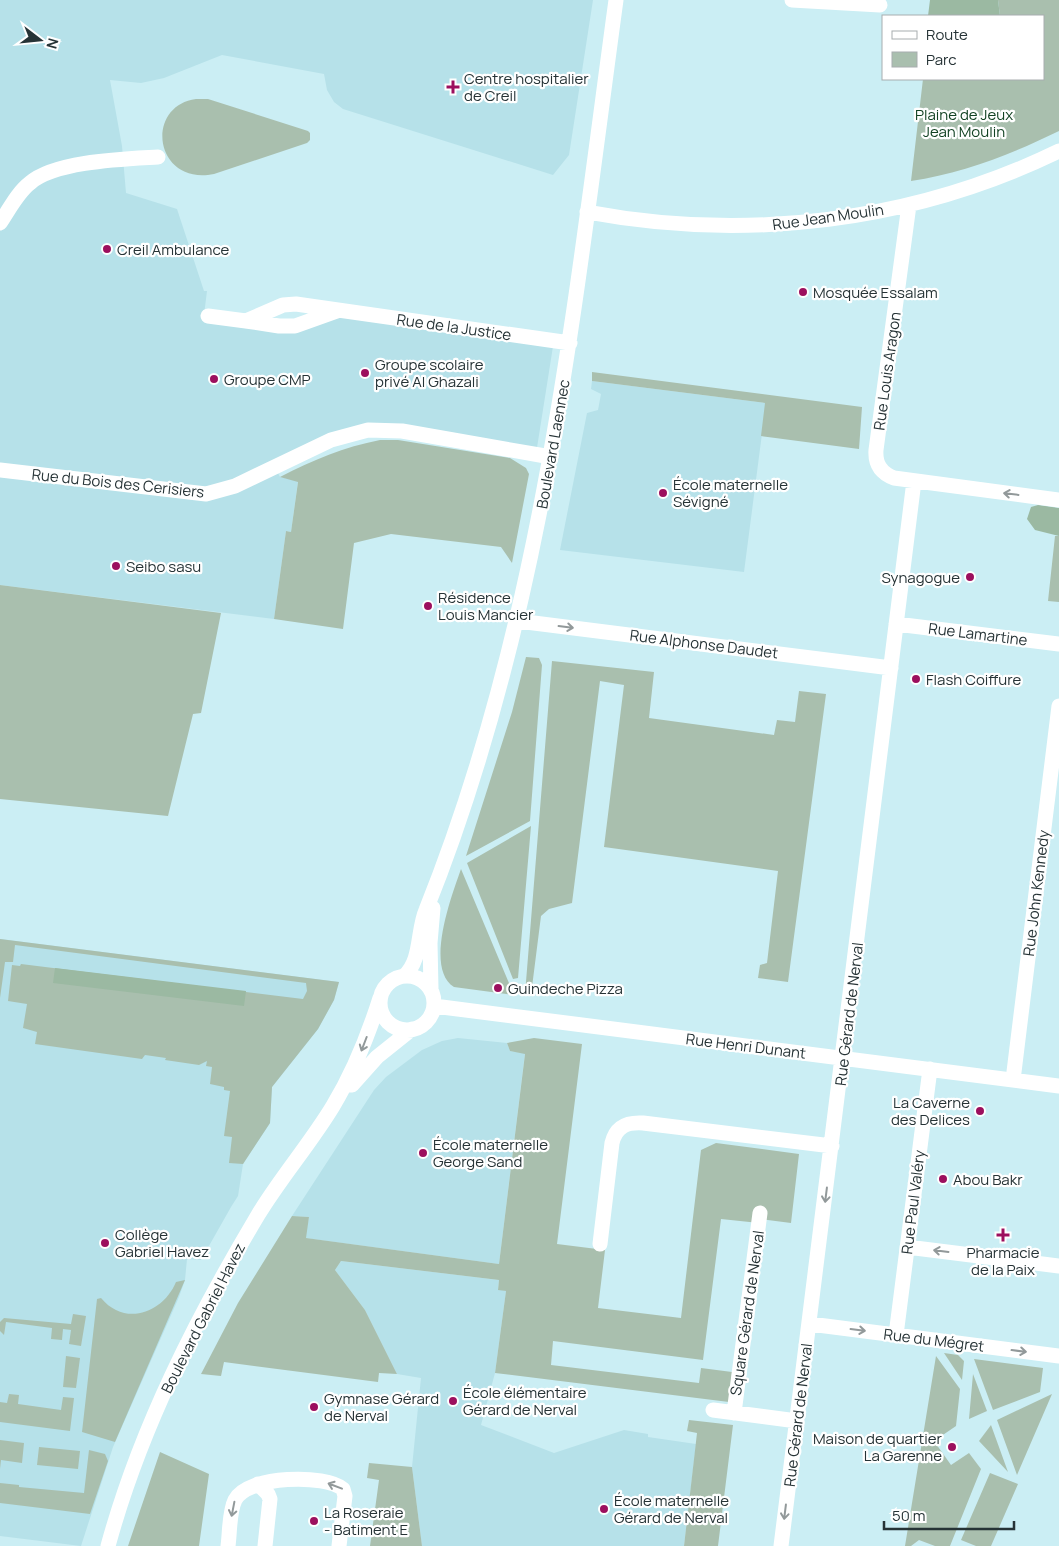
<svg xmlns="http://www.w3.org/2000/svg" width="1059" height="1546" font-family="Manrope,sans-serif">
  <rect width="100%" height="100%" fill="#cbeef4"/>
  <path fill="#b6e1e9" d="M0,0H593L569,155L553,175L343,109L334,102L327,90L324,74L222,55L164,78L141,83L110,80L122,146L126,193L177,209L204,291H207L204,315L279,326L337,310L554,340L536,454L380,429L275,467L280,477L298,481L291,532L286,531L274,619L0,585Z
    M592,381L766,403L744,572L560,550L587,413L598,410L601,394L591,389Z
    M0,939L339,982L334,1000L318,1029L272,1087L270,1123L243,1164L238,1196L231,1207L201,1260L187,1259L185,1280L179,1297L113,1447L81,1546L0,1536Z
    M458,1038L507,1043L510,1051L525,1053L499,1264L305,1238L309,1217L292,1216L374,1090L386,1077L422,1050L442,1041Z
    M341,1261L499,1280L498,1289L506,1291L495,1373L481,1425L554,1453L624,1430L648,1434V1437L696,1444L684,1546H422L412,1467L421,1378L397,1374L365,1310L335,1270Z"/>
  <path fill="#a9bfae" d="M998,0H1059V131C1012,154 963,173 911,181L923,79H1043V16H1000Z
    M196,99H208L308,131L310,133V140L307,143L214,174C154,186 144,106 196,99Z
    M592,372L862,407L859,449L761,436L765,403L592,381Z
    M380,440H398L510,458L526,468L529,474L512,563L501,547L391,534L354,543L343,629L274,619L286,531L291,532L298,482L280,477C313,460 344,447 380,440Z
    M1055,536H1059V602L1048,601Z
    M0,585L221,613L201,713L193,714L168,816L0,799Z
    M526,657L539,658L542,665L530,821L466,856L512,712Z
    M552,661L654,672L649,718L774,735L777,720L795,722L799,691L826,694L788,982L758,978L760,965L767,963L778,871L604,847L624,685L600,681L572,903L549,909L541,916L531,995L525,994Z
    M531,826L518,978L513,979L467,863Z
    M461,869L514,995L454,987C424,968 452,895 461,869Z
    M0,939L339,982L334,1000L318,1029L272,1087L270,1123L243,1164L229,1163L232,1137L224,1136L230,1091L224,1090V1087L210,1084L212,1067L206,1066L207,1061L199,1065L165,1060L166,1058L145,1055L142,1059L35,1044L37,1032L23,1028L27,1004L8,1001L12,965L20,966L21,964L303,999L307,991L306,983L15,945L13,962H5L0,998Z
    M534,1038L582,1044L557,1244L605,1250L598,1308L681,1318L701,1150L716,1143L799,1154L791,1223L760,1219L759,1223L721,1219L703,1360L553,1341L551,1365L699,1383L701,1368L732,1372L729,1402L495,1373L506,1291L498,1290L499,1280L341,1261L335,1270L365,1310L397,1374L379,1373L378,1382L224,1362L221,1376L201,1374L238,1303L292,1216L309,1217L306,1238L499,1264L525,1054L510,1051L507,1043Z
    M185,1280L115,1442L82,1432L97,1299L101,1298C125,1327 163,1313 176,1282Z
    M73,1314L86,1316L81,1346L69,1344L71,1330L63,1329L62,1340L51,1339L52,1328L6,1322L4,1335L0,1331V1322L4,1318L71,1324Z
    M944,1353L958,1355L964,1361L962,1380Z
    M66,1356L80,1358L76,1388L63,1387Z
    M936,1356L960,1389L956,1426L934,1441L951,1465L969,1453L981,1469L950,1546H935L919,1540L911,1546H905Z
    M974,1359L1043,1368L1040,1392L993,1410Z
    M973,1374L987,1411L969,1419Z
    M9,1394L19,1395L18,1404L61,1410L63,1397L74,1398L70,1431L0,1422V1402L7,1403Z
    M1052,1394L1017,1475L997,1420Z
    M689,1420L733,1425L718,1546H684L697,1433L687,1431Z
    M991,1425L1008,1472L979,1441Z
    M0,1440L24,1443L22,1463L1,1460L0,1469Z
    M39,1447L80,1451L78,1469L37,1465Z
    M89,1450L105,1454L108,1461L90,1514L0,1503V1483L19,1485V1487L84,1493Z
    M160,1452L209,1474L199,1546H128Z
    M369,1463L412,1467L422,1546H370L379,1480L367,1478Z
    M990,1473L1018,1484L991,1546H976L961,1540Z"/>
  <path fill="#9bb9a2" d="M930,0H998L1000,16H928Z
    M1038,505L1059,508V536L1035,530L1027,519L1031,507Z
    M55,968L246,991L244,1006L53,983Z"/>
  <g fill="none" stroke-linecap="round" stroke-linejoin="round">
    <path stroke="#fff" stroke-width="15" d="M792,0L880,5
      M909,205L876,450C875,464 881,473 894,478L1059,500
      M587,212C747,242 913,222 1059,151
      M0,223C9,210 17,193 30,183C55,161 125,159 158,157
      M208,316L246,321L283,305L296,304L570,343
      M246,321L279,326H295L337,311
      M0,470L206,494L235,486L331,440L368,430L402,431L551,457
      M518,621L891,668
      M896,624L1059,644
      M380 1003a27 27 0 1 1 54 0a27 27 0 1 1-54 0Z
      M404,976C422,961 417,930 426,910C543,619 574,308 616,0
      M431,989L430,943L433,908
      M434,1006L1059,1086
      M1013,1080L1059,706
      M352,1085L377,1057L412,1029
      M600,1244L612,1143C616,1126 627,1122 643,1123L832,1146
      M907,1247L1059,1266
      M810,1324L1059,1356
      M896,1335L930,1069
      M713,1410L797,1421
      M734,1413L760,1213
      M258,1484L268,1494L270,1499L265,1546
      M108,1546C140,1429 196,1319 258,1215C281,1177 310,1144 333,1106C354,1071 368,1036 380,998
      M228,1546C230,1532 229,1512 235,1500C248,1475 326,1474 343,1489L345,1496L339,1546
      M781,1546L914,481"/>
  </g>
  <defs><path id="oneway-shaft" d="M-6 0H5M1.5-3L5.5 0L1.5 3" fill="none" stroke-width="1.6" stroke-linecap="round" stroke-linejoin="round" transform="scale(1.25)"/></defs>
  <g stroke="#92999a">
    <use href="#oneway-shaft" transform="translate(1011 494) rotate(-173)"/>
    <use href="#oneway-shaft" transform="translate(566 627) rotate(7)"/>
    <use href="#oneway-shaft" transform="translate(364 1044) rotate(111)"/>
    <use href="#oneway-shaft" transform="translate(826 1195) rotate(97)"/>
    <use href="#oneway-shaft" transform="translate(941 1251) rotate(-173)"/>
    <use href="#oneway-shaft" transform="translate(858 1330) rotate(7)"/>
    <use href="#oneway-shaft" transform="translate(1019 1351) rotate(7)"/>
    <use href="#oneway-shaft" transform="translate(335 1486) rotate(-159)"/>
    <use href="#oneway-shaft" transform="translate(233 1509) rotate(101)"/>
    <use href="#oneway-shaft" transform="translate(785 1512) rotate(97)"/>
  </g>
  <g fill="#9c0f5e" stroke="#fff" stroke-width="2">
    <path d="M450.5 79.5h5v5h5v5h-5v5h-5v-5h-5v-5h5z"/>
    <circle cx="107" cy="249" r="5"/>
    <circle cx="803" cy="292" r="5"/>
    <circle cx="365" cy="373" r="5"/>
    <circle cx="214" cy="379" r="5"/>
    <circle cx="663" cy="493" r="5"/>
    <circle cx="116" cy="566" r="5"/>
    <circle cx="970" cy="577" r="5"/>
    <circle cx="428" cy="606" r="5"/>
    <circle cx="916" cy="679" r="5"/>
    <circle cx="498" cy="988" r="5"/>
    <circle cx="980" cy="1111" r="5"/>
    <circle cx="423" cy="1153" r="5"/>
    <circle cx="943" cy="1179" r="5"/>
    <path d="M1000.5 1227.5h5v5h5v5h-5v5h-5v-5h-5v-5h5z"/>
    <circle cx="105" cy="1243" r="5"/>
    <circle cx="453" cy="1401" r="5"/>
    <circle cx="314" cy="1407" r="5"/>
    <circle cx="952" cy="1447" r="5"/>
    <circle cx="604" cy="1509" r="5"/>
    <circle cx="314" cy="1521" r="5"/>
  </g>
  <g text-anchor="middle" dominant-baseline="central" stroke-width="4.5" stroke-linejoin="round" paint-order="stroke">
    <g font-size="15" fill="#263336" stroke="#fff" text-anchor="start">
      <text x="464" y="78">Centre hospitalier<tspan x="464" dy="17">de Creil</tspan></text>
      <text x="117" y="249">Creil Ambulance</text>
      <text x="813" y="292">Mosquée Essalam</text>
      <text x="375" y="364">Groupe scolaire<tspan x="375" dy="17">privé Al Ghazali</tspan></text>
      <text x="224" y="379">Groupe CMP</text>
      <text x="673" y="484">École maternelle<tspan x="673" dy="17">Sévigné</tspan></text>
      <text x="126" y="566">Seibo sasu</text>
      <text x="960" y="577" text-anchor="end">Synagogue</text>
      <text x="438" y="597">Résidence<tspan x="438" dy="17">Louis Mancier</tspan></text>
      <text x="926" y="679">Flash Coiffure</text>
      <text x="508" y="988">Guindeche Pizza</text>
      <text x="970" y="1102" text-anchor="end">La Caverne<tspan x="970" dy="17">des Delices</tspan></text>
      <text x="433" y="1144">École maternelle<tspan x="433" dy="17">George Sand</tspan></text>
      <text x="953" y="1179">Abou Bakr</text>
      <text x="115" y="1234">Collège<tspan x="115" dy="17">Gabriel Havez</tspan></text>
      <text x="1003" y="1252" text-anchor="middle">Pharmacie<tspan x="1003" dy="17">de la Paix</tspan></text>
      <text x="463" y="1392">École élémentaire<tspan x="463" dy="17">Gérard de Nerval</tspan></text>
      <text x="324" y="1398">Gymnase Gérard<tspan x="324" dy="17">de Nerval</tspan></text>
      <text x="942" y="1438" text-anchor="end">Maison de quartier<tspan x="942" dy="17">La Garenne</tspan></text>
      <text x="614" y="1500">École maternelle<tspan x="614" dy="17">Gérard de Nerval</tspan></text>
      <text x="324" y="1512">La Roseraie<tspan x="324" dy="17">- Batiment E</tspan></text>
    </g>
    <g font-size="15" fill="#124223" stroke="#fff">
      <text x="964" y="114">Plaine de Jeux<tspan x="964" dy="17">Jean Moulin</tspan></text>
    </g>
    <g font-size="15" fill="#263336" stroke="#fff">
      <text transform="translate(828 217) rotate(-8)">Rue Jean Moulin</text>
      <text transform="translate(454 327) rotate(8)">Rue de la Justice</text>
      <text transform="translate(887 371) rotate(-82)">Rue Louis Aragon</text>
      <text transform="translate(553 444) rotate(-80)">Boulevard Laennec</text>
      <text transform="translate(118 483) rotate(6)">Rue du Bois des Cerisiers</text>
      <text transform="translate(978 634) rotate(7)">Rue Lamartine</text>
      <text transform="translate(704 644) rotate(7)">Rue Alphonse Daudet</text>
      <text transform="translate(1036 893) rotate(-83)">Rue John Kennedy</text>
      <text transform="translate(849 1014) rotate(-83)">Rue Gérard de Nerval</text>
      <text transform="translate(746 1046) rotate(7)">Rue Henri Dunant</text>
      <text transform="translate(913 1202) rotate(-83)">Rue Paul Valéry</text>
      <text transform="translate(747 1313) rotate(-82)">Square Gérard de Nerval</text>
      <text transform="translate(203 1318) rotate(-63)">Boulevard Gabriel Havez</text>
      <text transform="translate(934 1340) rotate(7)">Rue du Mégret</text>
      <text transform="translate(798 1415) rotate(-83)">Rue Gérard de Nerval</text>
    </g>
  </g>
  <rect x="882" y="15" width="162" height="65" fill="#ffffff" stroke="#a8adaf"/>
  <rect x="892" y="31" width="25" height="8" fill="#ffffff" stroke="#a8adaf"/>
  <text x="926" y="40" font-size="15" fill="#263336">Route</text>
  <rect x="892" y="52" width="25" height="15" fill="#a9bfae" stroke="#a8adaf"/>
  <text x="926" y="65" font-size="15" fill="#263336">Parc</text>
  <g transform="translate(40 40) rotate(106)" stroke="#ffffff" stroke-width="4" paint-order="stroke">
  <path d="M0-4L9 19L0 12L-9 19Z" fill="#263336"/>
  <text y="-8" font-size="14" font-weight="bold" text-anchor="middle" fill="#263336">N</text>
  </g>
  <path d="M884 1521v8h130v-8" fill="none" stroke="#263336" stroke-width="2.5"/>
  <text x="892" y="1521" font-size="15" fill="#263336" stroke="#ffffff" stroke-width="4" paint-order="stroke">50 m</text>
</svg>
